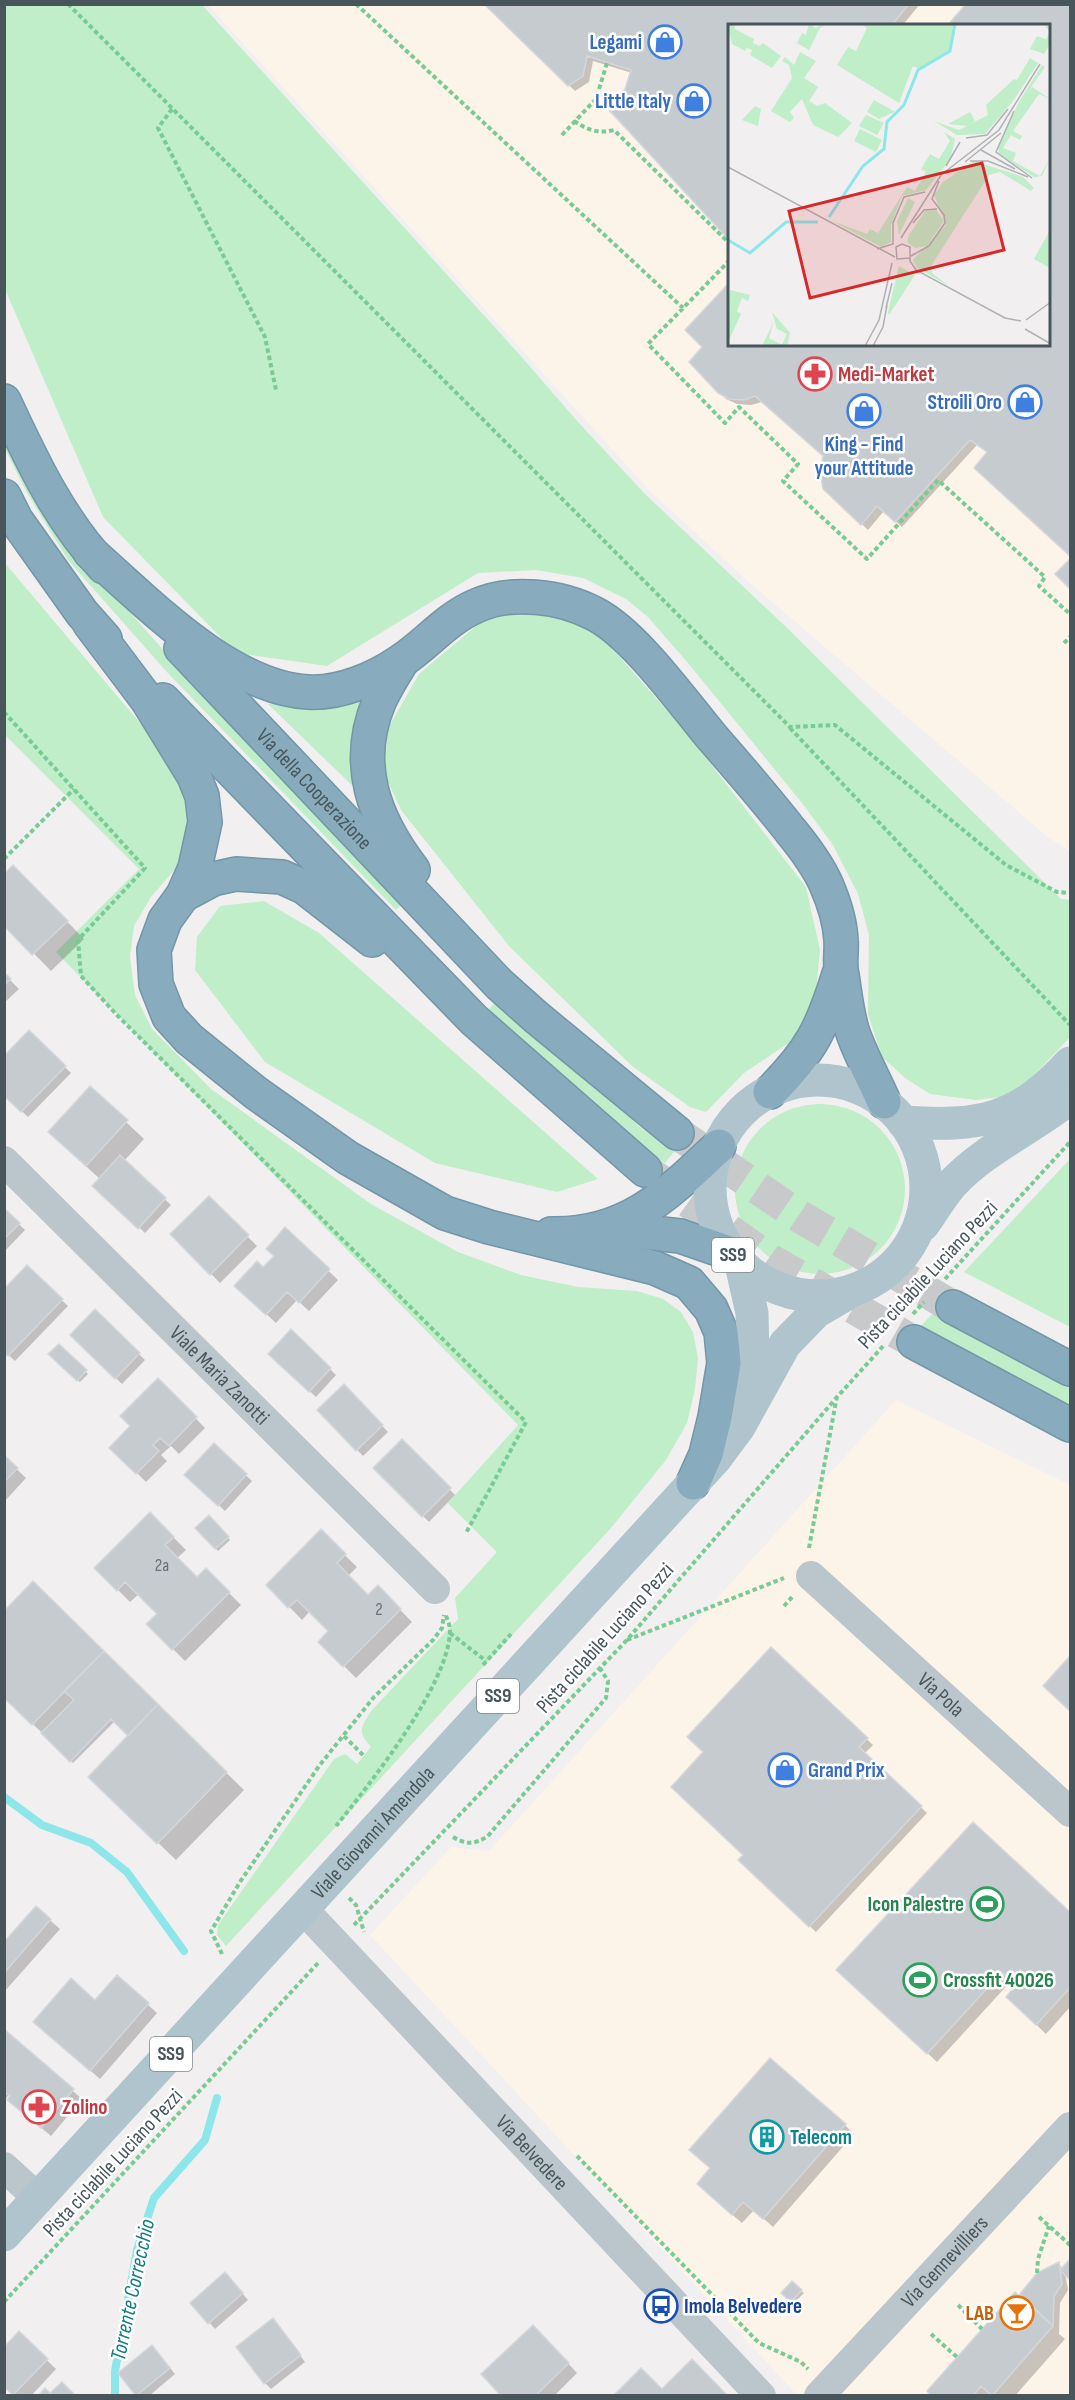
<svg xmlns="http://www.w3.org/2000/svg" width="1075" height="2400" font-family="'Sofia Sans Condensed',sans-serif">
  <rect width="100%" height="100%" fill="#f2eff0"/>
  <path fill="#fcf3e9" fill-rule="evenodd" d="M208,5H1070V851L1049,838L752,585L650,491ZM730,26H1050V345H730Z
    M896,1400L1070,1485V2395H797L370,1935L451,1847L489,1851Z"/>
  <path fill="#bfeec9" d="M4,5H202L519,354L578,422L645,494L784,625L1061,899L1070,900V1037L1027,1083L1000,1097L976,1100L930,1094L905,1078L882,1057L868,1014L869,935L858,894L833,845L802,803L688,663L648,617L626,599L583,578L536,570L478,573L327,666L236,653L103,517L5,289Z
    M4,424L77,553L175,663L404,902L396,910L166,671L68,560L27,493L5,449Z
    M4,562L151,736L181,780L190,815L188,843L176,868L151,897L134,926L130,957L135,995L152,1029L211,1089L371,1204L458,1252L521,1275L578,1287L637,1291L663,1299L681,1312L693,1332L698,1358L695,1389L687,1423L666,1460L611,1528L226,1946L217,1935L218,1925L334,1759L345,1754L357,1764L371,1747C357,1731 361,1728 371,1711L458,1619L455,1598L497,1552L448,1503L518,1425L56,952L139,869L5,735Z
    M522,613L565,620L587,628L611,647L686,732L806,887L820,950L815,1001L805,1032L744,1073L706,1112L690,1107L632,1066L509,946L401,810L384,773L388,728L419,674L488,616Z
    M373,691L361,794L268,704L327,703Z
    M264,901L319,933L598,1179L557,1192L435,1163L265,1062L195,970L197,937L220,906Z
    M500,998L640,1127L675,1151L665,1163L630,1141L488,1010Z
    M735 1189a85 85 0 1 1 170 0a85 85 0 1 1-170 0Z
    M1070,1159V1327L964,1272Z
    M937,1309L1070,1382V1404L965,1355L918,1329Z"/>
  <path fill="#0003" d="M486,4H920L902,26H730L627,89L632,73L593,61L589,82L575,91Z
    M968,4H1070V555L982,474L988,453L977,445L902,527L884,511L868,530L825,488L824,456L762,402L751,405L737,404L726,399L691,362L704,347L730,345H1050V26Z
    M31,884L84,939L51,971L4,923Z
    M4,974L19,989L4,1003Z
    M29,1032L71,1073L28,1117L4,1094Z
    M90,1088L144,1139L124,1161L171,1205L145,1233L94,1185L100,1179L68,1150Z
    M209,1198L257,1246L220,1283L172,1234Z
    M4,1210L25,1230L4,1252Z
    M285,1229L338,1280L309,1311L297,1300L276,1323L246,1295L275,1256Z
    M27,1267L68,1306L15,1361L4,1351Z
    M95,1311L145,1360L122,1384L72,1335Z
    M291,1331L336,1375L316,1397L270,1354Z
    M59,1346L88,1374L80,1382L51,1354Z
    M158,1380L205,1428L179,1454L171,1446L161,1455L167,1461L146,1482L112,1448L132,1426Z
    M344,1386L388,1432L363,1456L319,1410Z
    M402,1441L455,1495L429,1522L375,1468Z
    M214,1445L252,1481L225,1511L187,1475Z
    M4,1457L26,1478L4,1502Z
    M150,1514L186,1550L176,1559L197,1579L206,1570L241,1605L185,1661L148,1624L159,1614L139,1594L130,1602L96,1568Z
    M209,1517L230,1540L218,1551L197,1528Z
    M321,1532L357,1567L348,1576L368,1597L378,1587L412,1622L356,1678L320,1642L330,1631L310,1611L302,1620L268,1585Z
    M33,1584L244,1790L176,1860L90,1777L130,1736L115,1721L73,1763L4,1696Z
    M771,1649L873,1745L864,1754L927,1813L816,1932L740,1860L745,1855L705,1752Z
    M1070,1659V1710L1045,1686Z
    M973,1824L1070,1914V2007L1046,2034L1017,2006L1018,1986L1012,1980L937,2062L848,1980Z
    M36,1908L60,1929L4,1992V1944Z
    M96,2002L147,2004L157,2013L100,2079L45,2031Z
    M4,2031L82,2099L51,2136L19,2109L12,2091L4,2101Z
    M845,2125L854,2134L773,2227L754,2210L742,2223L708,2194Z
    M1070,2261V2278L1065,2273L1068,2290L1060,2303L1059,2334L1065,2339L1015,2396H933L1049,2324L1051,2322L1022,2294L1059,2264L1063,2269Z
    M231,2280L248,2300L215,2329L192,2303Z
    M792,2283L804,2293L794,2303L783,2293Z
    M279,2326L305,2362L271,2389L265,2383Z
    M19,2333L56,2369L31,2396H15L4,2385Z
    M543,2336L577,2373L554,2396H503Z
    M158,2353L175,2374L149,2396H138L120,2374Z"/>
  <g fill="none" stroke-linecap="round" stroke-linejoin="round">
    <path stroke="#8de7ea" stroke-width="8" d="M4,1797L42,1825L91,1843L127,1872L184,1951
      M115,2396V2371L137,2250L154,2198L205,2140L217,2098"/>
  </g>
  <path fill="#c6cbcf" stroke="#d3d7db" stroke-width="1.5" d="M484,4H909L891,26H730V241L610,111L607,102L625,89L631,70L587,56L583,76L568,86Z
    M966,4H1070V556L974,468L987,452L970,440L895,522L877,506L861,525L823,489L820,471L823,456L755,396L744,400L729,399L718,393L689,362L702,347L685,330L730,282V345H1050V26H947Z
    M1070,559V589L1055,574Z
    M13,865L68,921L32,955L4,926V874Z
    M4,972L11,979L4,985Z
    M29,1030L66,1066L21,1112L4,1096V1056Z
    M90,1086L128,1120L86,1166L48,1132Z
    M120,1155L166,1198L138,1229L92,1186Z
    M209,1196L249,1235L210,1275L170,1234Z
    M4,1208L20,1223L4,1239Z
    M285,1227L330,1269L299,1303L287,1292L266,1315L234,1286L257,1261L263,1267L274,1256L266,1249Z
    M27,1265L63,1299L8,1356L4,1353V1289Z
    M95,1309L140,1353L115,1379L70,1335Z
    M291,1329L331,1368L309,1392L268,1354Z
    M59,1344L87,1370L77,1381L48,1354Z
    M158,1378L197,1417L169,1446L160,1438L153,1445L159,1451L136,1474L109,1448L130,1426L120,1416Z
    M344,1384L383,1425L356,1451L317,1410Z
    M402,1439L451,1488L422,1517L373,1468Z
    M214,1443L247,1474L218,1506L184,1475Z
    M4,1455L18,1468L4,1482Z
    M150,1512L174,1537L165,1545L197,1577L206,1568L230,1592L172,1650L146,1624L157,1614L125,1582L117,1591L94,1568Z
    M209,1515L229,1537L215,1549L195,1528Z
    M321,1529L346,1554L337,1563L368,1595L378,1585L401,1609L343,1667L318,1642L328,1631L297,1600L288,1608L266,1585Z
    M33,1581L104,1651L32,1725L4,1698V1611Z
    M771,1647L868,1738L859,1747L922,1806L809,1927L738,1860L743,1855L671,1787L703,1752L687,1737Z
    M104,1651L158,1704L128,1736L111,1719L70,1762L41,1733L74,1700L64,1691Z
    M1070,1656V1711L1043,1686Z
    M158,1704L227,1772L157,1844L88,1777Z
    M973,1822L1070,1912V1988L1036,2025L1006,1997L1016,1985L1002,1972L927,2054L836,1970Z
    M36,1906L51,1919L4,1973V1942Z
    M117,1975L149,2003L90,2071L33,2022L71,1978L95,2000Z
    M4,2029L74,2089L41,2128L7,2100L10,2096L4,2092Z
    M770,2058L846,2124L763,2219L743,2202L732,2215L697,2184L710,2168L689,2150Z
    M1070,2259V2280L1060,2270Z
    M1059,2262L1062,2284L1054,2296L1053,2326L1020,2294L1037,2273Z
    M225,2272L243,2293L208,2324L190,2303Z
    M792,2281L802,2290L791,2302L781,2293Z
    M1015,2292L1053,2326L992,2396L981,2386L973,2396H931L927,2391Z
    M273,2318L301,2355L264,2384L236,2347Z
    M533,2325L569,2363L535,2396H501L481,2374Z
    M19,2331L48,2359L13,2395L4,2387V2347Z
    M152,2345L170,2368L136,2396L118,2373Z
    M692,2359L728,2396L614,2395L641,2368L662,2389Z
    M62,2382L76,2396H38L45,2388L50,2393Z"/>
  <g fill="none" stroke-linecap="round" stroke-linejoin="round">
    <path stroke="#c8c9cb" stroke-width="33" stroke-dasharray="33 16" stroke-linecap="butt" d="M677,1133L799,1216L953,1307
      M649,1173L770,1260L914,1342"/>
    <defs>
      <g id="highway">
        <path d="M4,401C31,459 60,521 104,567"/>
        <path d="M4,496L16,520L82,613L105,639"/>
        <path d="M90,552C147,602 229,688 308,692C339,694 375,679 401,661C427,644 446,619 476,606C511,590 561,596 595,614C635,635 681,700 711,736C738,767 765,798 790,830C804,847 817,864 826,884C833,900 840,922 841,940C842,952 839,964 842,975C845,994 847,1015 853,1033C861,1056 874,1079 884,1102"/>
        <path d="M90,624L148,701L194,776L202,796L205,822L195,868L183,895L165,920L154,950L156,984L169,1017L189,1039L256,1093L348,1158L445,1213L489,1227L655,1268L689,1283L711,1309L721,1332L724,1363L715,1417L706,1454L693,1483"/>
        <path id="s6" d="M181,648L499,984L536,1017L677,1133"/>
        <path d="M402,661C394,674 385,688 379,702C353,764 374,819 413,870"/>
        <path d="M163,700L474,1020L645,1170"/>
        <path d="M183,895L213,879L236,874L282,877L304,887L372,940"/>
        <path d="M770,1092C811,1051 822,1029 839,974"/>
        <path d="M607,1228L680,1236L732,1254"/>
        <path d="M551,1234C627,1236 668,1194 719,1146"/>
        <path d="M953,1307L1070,1369"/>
        <path d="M914,1342L1070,1425"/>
      </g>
    </defs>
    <use href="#highway" stroke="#7396a9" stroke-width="36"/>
    <path stroke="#77cb93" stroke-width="4" stroke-dasharray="4.5 3" stroke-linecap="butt" d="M68,4L790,727L835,725L1006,865L1057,892L1070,893
      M356,4L683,308
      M172,109L158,128L265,337L276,390
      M574,121C587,130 599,134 614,130L730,244
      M562,135L596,99L607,63
      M730,260L648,344L725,423L739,407L798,464L783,481L867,559L938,480L1045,577L1039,586L1070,614
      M1064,643L1070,637
      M4,712L145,868L78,940L81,976L117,1015L526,1422L466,1533
      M790,728L1070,1025
      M4,859L74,789
      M945,1279L1070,1142
      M913,1314L924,1302
      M809,1548L837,1396
      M784,1606L794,1595
      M450,1633L486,1661
      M627,1640L784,1578
      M483,1665L511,1634
      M344,1736L363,1755
      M336,1826C370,1784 449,1684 450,1631C450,1624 447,1619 445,1613
      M453,1837C467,1845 474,1844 487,1837L606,1698L608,1681L600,1668
      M349,1898L356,1905L364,1932
      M354,1925L626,1641L838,1396L885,1344
      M222,1954L211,1931L240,1882L319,1766L374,1697L433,1640L442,1628L444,1615
      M577,2156L759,2343L801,2362L808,2369
      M1039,2217L1070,2245
      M1037,2273L1038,2259L1049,2226
      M4,2302L318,1963
      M958,2305L982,2329
      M931,2334L957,2357"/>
    <g stroke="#bbc6cc" stroke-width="30">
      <path id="s1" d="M4,1161L435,1589"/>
      <path id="s2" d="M811,1576L1070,1812"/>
      <path id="s3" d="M304,1910L761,2396"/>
      <path d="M4,2167L38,2198"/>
      <path id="s4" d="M819,2396L1070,2127"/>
    </g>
    <g stroke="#afc4cd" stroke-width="33">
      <circle cx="818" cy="1188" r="108"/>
      <path d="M903,1122C979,1127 1017,1121 1070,1063"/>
      <path d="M923,1225C933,1211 942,1195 953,1183C986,1148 1033,1128 1070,1098"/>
      <path d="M741,1264L752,1313L753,1358L747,1399"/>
      <path id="s5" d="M4,2235L716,1458L739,1427L785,1344L816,1312L850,1292"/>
    </g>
    <use href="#highway" stroke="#88abbd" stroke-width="33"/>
  </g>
  <defs>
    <symbol id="shop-ring" viewBox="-11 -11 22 22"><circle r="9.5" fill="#fff" stroke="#3f7fe0" stroke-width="1.5"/><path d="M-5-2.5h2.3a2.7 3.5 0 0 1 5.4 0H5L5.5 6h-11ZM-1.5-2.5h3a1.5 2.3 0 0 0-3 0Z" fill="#3f7fe0"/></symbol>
    <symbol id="pharmacy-ring" viewBox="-11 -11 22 22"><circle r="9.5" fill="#fff" stroke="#e0444e" stroke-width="1.5"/><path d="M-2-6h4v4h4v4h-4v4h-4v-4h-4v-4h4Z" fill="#e0444e"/></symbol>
    <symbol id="stadium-ring" viewBox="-11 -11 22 22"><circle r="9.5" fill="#fff" stroke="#2e9e5b" stroke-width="1.5"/><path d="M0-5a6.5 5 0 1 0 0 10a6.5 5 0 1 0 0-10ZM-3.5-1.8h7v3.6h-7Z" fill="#2e9e5b"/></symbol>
    <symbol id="building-ring" viewBox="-11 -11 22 22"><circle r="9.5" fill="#fff" stroke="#0f9aa8" stroke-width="1.5"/><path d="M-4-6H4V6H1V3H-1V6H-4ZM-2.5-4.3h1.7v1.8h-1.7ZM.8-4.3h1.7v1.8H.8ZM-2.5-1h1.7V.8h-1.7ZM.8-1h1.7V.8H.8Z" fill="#0f9aa8"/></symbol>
    <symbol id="bus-ring" viewBox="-11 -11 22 22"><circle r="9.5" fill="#fff" stroke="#1a4fb4" stroke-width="1.5"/><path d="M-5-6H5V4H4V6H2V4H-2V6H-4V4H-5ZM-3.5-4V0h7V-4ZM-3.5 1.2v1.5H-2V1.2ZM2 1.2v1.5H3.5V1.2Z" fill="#1a4fb4"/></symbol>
    <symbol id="bar-ring" viewBox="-11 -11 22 22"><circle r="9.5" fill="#fff" stroke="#e8710a" stroke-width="1.5"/><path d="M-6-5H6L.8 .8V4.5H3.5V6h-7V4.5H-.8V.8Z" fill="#e8710a"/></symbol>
  </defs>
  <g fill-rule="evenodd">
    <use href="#shop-ring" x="646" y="23" width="38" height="38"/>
    <use href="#shop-ring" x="675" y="82" width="38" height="38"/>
    <use href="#pharmacy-ring" x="796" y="355" width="38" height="38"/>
    <use href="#shop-ring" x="1006" y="383" width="38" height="38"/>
    <use href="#shop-ring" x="845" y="392" width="38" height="38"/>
    <use href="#shop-ring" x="766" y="1751" width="38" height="38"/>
    <use href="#stadium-ring" x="968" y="1885" width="38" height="38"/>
    <use href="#stadium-ring" x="901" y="1961" width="38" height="38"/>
    <use href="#pharmacy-ring" x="20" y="2088" width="38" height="38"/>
    <use href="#building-ring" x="748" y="2118" width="38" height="38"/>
    <use href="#bus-ring" x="642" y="2287" width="38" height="38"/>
    <use href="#bar-ring" x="998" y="2294" width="38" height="38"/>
  </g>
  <g text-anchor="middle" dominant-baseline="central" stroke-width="5" stroke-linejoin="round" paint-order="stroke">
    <g font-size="18" fill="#687379">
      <text x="162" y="1565">2a</text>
      <text x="379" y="1609">2</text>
    </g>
    <g fill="#fff" stroke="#7f898d" stroke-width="1.5">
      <rect x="712" y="1238" width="42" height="34" rx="4.5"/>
      <rect x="477" y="1679" width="42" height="34" rx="4.5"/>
      <rect x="150" y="2037" width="42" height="34" rx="4.5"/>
    </g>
    <g font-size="20" font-weight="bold" fill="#48565c">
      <text x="733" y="1255">SS9</text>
      <text x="498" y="1696">SS9</text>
      <text x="171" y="2054">SS9</text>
    </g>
    <g font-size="21" font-weight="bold" fill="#366cbe" stroke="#fff" text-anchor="end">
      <text x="642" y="42">Legami</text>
      <text x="671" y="101">Little Italy</text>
      <text x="1002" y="402">Stroili Oro</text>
      <text x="864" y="444" text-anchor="middle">King - Find<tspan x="864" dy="24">your Attitude</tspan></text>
      <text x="808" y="1770" text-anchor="start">Grand Prix</text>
    </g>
    <g font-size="21" font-weight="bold" fill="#be3a42" stroke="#fff" text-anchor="start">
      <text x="838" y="374">Medi-Market</text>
      <text x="62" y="2107">Zolino</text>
    </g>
    <g font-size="21" fill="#48565c" stroke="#fff">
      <text stroke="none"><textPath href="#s6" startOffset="194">Via della Cooperazione</textPath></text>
      <text transform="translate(928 1275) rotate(-47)">Pista ciclabile Luciano Pezzi</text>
      <text stroke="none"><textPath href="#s1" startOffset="304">Viale Maria Zanotti</textPath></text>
      <text transform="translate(605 1638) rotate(-48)">Pista ciclabile Luciano Pezzi</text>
      <text stroke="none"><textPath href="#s2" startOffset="176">Via Pola</textPath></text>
      <text stroke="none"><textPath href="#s5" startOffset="546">Viale Giovanni Amendola</textPath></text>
      <text stroke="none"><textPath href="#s3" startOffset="333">Via Belvedere</textPath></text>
      <text transform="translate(113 2163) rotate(-47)">Pista ciclabile Luciano Pezzi</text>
      <text stroke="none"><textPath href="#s4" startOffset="184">Via Gennevilliers</textPath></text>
    </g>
    <g font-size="21" font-weight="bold" fill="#27864d" stroke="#fff" text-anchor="end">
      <text x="964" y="1904">Icon Palestre</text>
      <text x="943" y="1980" text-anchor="start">Crossfit 40026</text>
    </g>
    <g font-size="21" font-weight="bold" fill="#0d838f" stroke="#fff" text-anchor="start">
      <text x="790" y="2137">Telecom</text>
    </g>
    <g font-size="21" font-weight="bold" fill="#164399" stroke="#fff" text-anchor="start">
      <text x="684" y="2306">Imola Belvedere</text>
    </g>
    <g font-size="21" font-weight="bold" fill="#c56008" stroke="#fff" text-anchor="end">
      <text x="994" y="2313">LAB</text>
    </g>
    <g font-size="22" font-style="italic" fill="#107e82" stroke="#fff">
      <text transform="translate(133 2290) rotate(-78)">Torrente Correcchio</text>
    </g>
  </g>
  <g transform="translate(728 24)">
    <rect width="322" height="322" fill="#f2eff0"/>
    <path d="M0,0H6L7,5L26,15L25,19L31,22L35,19L53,32L44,44L22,31L24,26L19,24L17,27L4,20ZM81,0L87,4L98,0L92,4L81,26L69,19L74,9L78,11ZM133,0H226L221,26L191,45L185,42L171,79L109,41L120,23L128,27L139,4ZM322,0V20L316,30L302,25L309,12L318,15L322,8L317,2ZM72,28L88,37L76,54L90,63L81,77L89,82L97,79L124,99L110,113L85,101L74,75L62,88L66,94L62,98L43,87L64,54L61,41L54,37L57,33L66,41ZM302,34L310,39L285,77L257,110L229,111L206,97L231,106L260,91L258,81L286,55L289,56ZM314,41L317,43L297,72L304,63L322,75L311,70L285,107L294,112L292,116L283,111L275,124L288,129L285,137L312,152L322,134L314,152L306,153L271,130L270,122L291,78ZM146,76L166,87V88L151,95L139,88ZM27,82L33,85L30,102L14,96ZM242,88L247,97L239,102L220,100ZM138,91L156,99L149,111L131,102ZM132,105L154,116L148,128L126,117ZM216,108L227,115L222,136L198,166L174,172L163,201V218L153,223L102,196L139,210L142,205L150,209L179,163L187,167L198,148L193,145L202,130L211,135L222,117ZM246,137L295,153L306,164L303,167L272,148L261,151L203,242L204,249L221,262L188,243L185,236L218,201L206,171L215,158ZM180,174L187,178L171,211L169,197ZM208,186L216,197L199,222L187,224L179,218L181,211L197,187ZM322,206V244L306,235ZM171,242L187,251L161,291L160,288ZM2,266L22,271L20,277L14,274L9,287L13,290L0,318ZM44,288L62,309L59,322H34L46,297L41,314L54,321L59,310L49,305Z" fill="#bfeec9"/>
    <path fill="none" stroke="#8de7ea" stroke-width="3" d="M101,193L135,142L156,125L159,98L176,81L190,46L222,27L227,0M0,216L22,229L58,198H90"/>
    <path fill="none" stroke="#aeb2b5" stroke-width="1.5" d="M286,87L268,128L304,154M238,114L259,111L280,85M253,126L287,145M242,137H260L300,153M237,138L273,109M218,142L232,118M0,143L167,233M185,199L196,186L209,185M173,214L213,151L271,106L312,40M149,225L165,220V199L176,173L197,168M183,232L201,222L217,199L216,191L204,175L211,157M182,234L169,235L168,223L174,220L182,223V237L188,246L277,294L293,297M158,284L164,259M298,296L323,278M297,305L323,320M137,322L151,296L164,239M145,322L155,303L159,281"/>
    <path fill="#d62828" fill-opacity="0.15" stroke="#d62828" stroke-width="3" d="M254,139L276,226L82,274L61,187Z"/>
    <rect width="322" height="322" fill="none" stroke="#48565c" stroke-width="3"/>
  </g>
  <rect width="1075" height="2400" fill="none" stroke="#48565c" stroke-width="12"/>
</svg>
